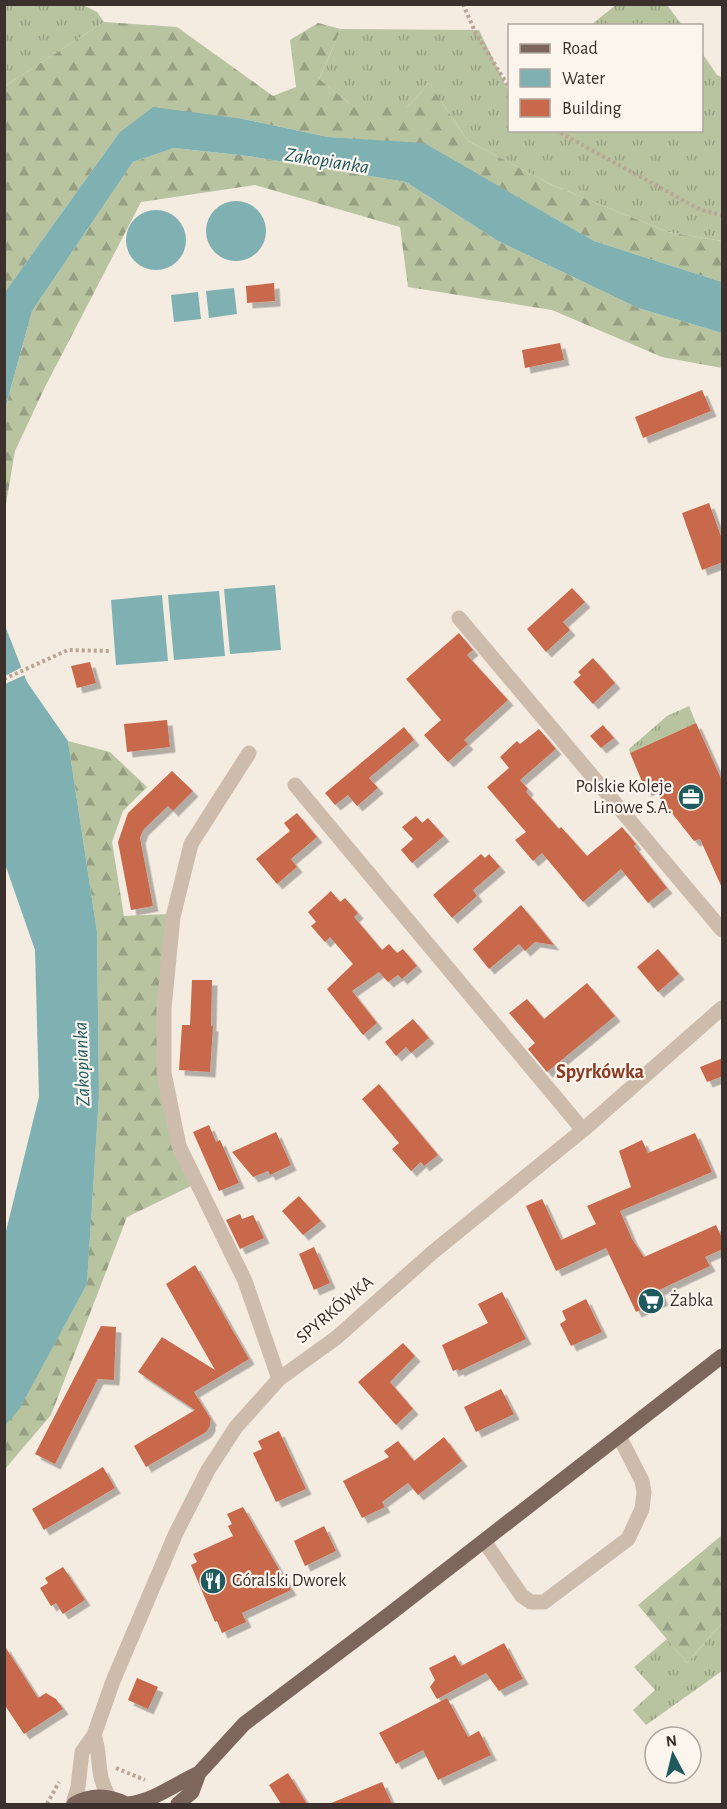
<svg xmlns="http://www.w3.org/2000/svg" width="727" height="1809" font-family="'Alegreya Sans',sans-serif">
  <defs>
    <pattern id="grass-tufts" width="24" height="20" patternUnits="userSpaceOnUse" patternTransform="scale(1.5)"><rect width="24" height="20" fill="#b8c4a0"/><path d="M3 7l-1-3M5 7V3M7 7l1-3M15 17l-1-3M17 17v-4M19 17l1-3" fill="none" stroke="#97a083"/></pattern>
    <pattern id="forest-firs" width="22" height="20" patternUnits="userSpaceOnUse" patternTransform="scale(1.5)"><rect width="22" height="20" fill="#b8c4a0"/><path d="M5 1l3.5 6h-7zM16 11l3.5 6h-7z" fill="#97a083"/></pattern>
    <filter id="shadow"><feDropShadow dx="5.5" dy="5.5" stdDeviation="0" flood-color="#0004"/></filter>
  </defs>
  <rect width="100%" height="100%" fill="#f4ebe1"/>
  <path fill="url(#grass-tufts)" d="M617,4L667,5L682,25H591Z
    M5,5H83L97,12L104,22L5,86Z
    M341,29L479,30L509,92L510,130H702V53L717,75L722,77V241L668,232L550,184L468,141L429,83L407,107H354L319,79Z
    M689,706L696,723L630,753L629,749L667,716Z
    M722,1623V1671L646,1725L633,1710L655,1690L634,1667L667,1639L687,1663Z"/>
  <path fill="url(#forest-firs)" d="M104,22L177,27L273,96L296,87L290,40L318,23L341,29L319,79L354,107H407L429,83L468,141L550,184L668,232L722,241V282L594,241L424,144L328,137L243,119L119,133L5,292V86Z
    M174,148L248,156L406,182L498,241L638,308L722,333V368L662,357L552,310L408,287L400,227L255,185L141,202L45,387L15,451L5,510V409L32,311L133,162Z
    M68,741L110,752L147,787L123,811L112,842L124,916L168,914L158,1039L193,1185L127,1217L51,1415L5,1469V1426L20,1407L87,1284L99,1096L97,932Z
    M722,1535V1623L687,1663L638,1605Z"/>
  <path fill="#7fb0b2" d="M153,107L243,119L328,137L424,143L594,241L722,282V333L638,308L498,241L406,182L248,156L174,148L133,162L32,311L5,409V292L119,133Z
    M206 231a30 30 0 1 1 60 0a30 30 0 1 1-60 0Z
    M126 240a30 30 0 1 1 60 0a30 30 0 1 1-60 0Z
    M234,288L237,314L209,318L206,291Z
    M198,292L201,319L174,322L171,295Z
    M275,585L281,650L230,654L224,589Z
    M219,591L225,656L174,660L168,595Z
    M162,595L168,661L116,665L111,600Z
    M4,623L27,682L68,741L97,932L99,1096L87,1284L20,1408L5,1426V1235L39,1097L35,950L5,864Z"/>
  <path fill="#f4ebe1" d="M24,666L27,674L5,684V676Z"/>
  <path fill="#c8694b" filter="url(#shadow)" d="M274,283L275,301L247,303L246,286Z
    M560,343L564,360L525,368L522,350Z
    M702,390L711,411L643,438L635,417Z
    M709,503L723,542V562L702,570L682,513Z
    M572,588L585,602L563,622L570,630L546,652L527,629Z
    M459,633L473,650L467,655L508,700L464,740L468,744L448,762L424,735L441,720L406,679Z
    M593,658L615,683L593,704L573,682L581,675L578,672Z
    M90,662L96,683L77,688L71,666Z
    M167,720L170,747L127,752L124,724Z
    M696,723L723,783V890L700,839L694,841L652,788L646,791L630,753Z
    M603,725L614,738L601,748L590,736Z
    M404,727L414,740L369,778L378,788L357,806L348,795L335,805L325,793Z
    M539,729L556,749L520,780L528,789L526,792L559,829L561,827L587,856L622,827L636,844L634,846L667,888L648,903L621,869L583,902L542,853L533,861L515,840L526,832L487,787L509,768L500,757L517,741L520,744Z
    M172,771L193,791L173,811L168,806L143,830L140,838L153,906L131,910L118,842L128,813Z
    M297,813L317,837L291,859L297,867L277,884L256,859L290,831L284,823Z
    M416,816L422,823L428,818L444,836L412,863L401,850L413,839L402,827Z
    M481,854L485,858L489,854L500,867L473,890L477,896L452,918L433,895Z
    M331,891L340,902L345,898L358,913L354,917L382,950L389,944L397,953L403,949L417,966L402,979L398,975L388,982L379,972L352,991L377,1023L363,1035L327,989L353,964L330,937L325,942L311,926L316,922L308,912Z
    M521,905L554,945L535,942L525,951L519,944L489,969L473,949Z
    M658,949L679,974L658,992L637,967Z
    M192,980H212L211,1026H213L210,1072L179,1070L182,1025H190Z
    M587,983L615,1016L547,1072L528,1049L535,1043L509,1013L527,999L544,1019Z
    M413,1019L429,1038L411,1053L406,1047L396,1056L385,1042Z
    M723,1058V1076L707,1082L700,1067Z
    M379,1084L438,1155L424,1166L421,1162L411,1171L392,1149L399,1143L362,1099Z
    M209,1125L216,1142L220,1140L239,1183L219,1191L193,1132Z
    M276,1132L291,1165L270,1175L268,1171L253,1177L232,1152Z
    M695,1133L712,1172L620,1211L632,1239L644,1257L716,1225L723,1240V1249L705,1257L710,1266L659,1290L663,1300L636,1312L606,1248L556,1271L526,1206L542,1199L561,1240L596,1224L587,1206L631,1187L619,1151L642,1140L648,1153Z
    M299,1196L321,1221L303,1235L282,1211Z
    M240,1214L242,1219L253,1215L264,1238L240,1249L226,1220Z
    M314,1247L330,1283L314,1290L299,1254Z
    M195,1265L249,1359L194,1392L212,1421L210,1420V1426L206,1432L146,1467L134,1446L195,1410L138,1372L162,1337L215,1370L166,1284Z
    M502,1292L526,1339L459,1371L458,1369L453,1371L442,1345L488,1323L478,1304Z
    M586,1299L602,1332L571,1346L560,1324L566,1320L562,1311Z
    M101,1326L116,1327L114,1380L98,1379L55,1464L35,1454Z
    M403,1343L415,1356L390,1382L413,1409L396,1425L358,1382Z
    M501,1389L514,1414L476,1432L464,1407Z
    M279,1431L306,1489L276,1502L253,1453L262,1449L258,1441Z
    M444,1437L462,1461L418,1495L408,1483L382,1502L385,1507L362,1518L343,1481L389,1457L384,1451L398,1441L414,1461Z
    M103,1467L115,1488L44,1530L32,1509Z
    M243,1507L291,1590L242,1613L246,1622L222,1633L217,1621L215,1622L191,1565L197,1562L193,1554L233,1536L228,1526L232,1524L227,1514Z
    M324,1526L336,1551L305,1566L294,1541Z
    M63,1567L85,1600L63,1614L56,1603L51,1606L40,1588L48,1583L45,1578Z
    M504,1643L523,1679L499,1691L486,1673L437,1699L430,1687L435,1680L429,1668L455,1655L461,1666Z
    M4,1645L38,1698L46,1693L56,1699L63,1709L24,1734L4,1704Z
    M137,1678L158,1687L148,1709L128,1700Z
    M447,1698L468,1737L479,1731L491,1755L438,1780L423,1750L396,1764L379,1733Z
    M288,1773L307,1804H281L269,1785Z
    M382,1782L392,1804H329Z"/>
  <g fill="none" stroke-linecap="round" stroke-linejoin="round">
    <path stroke="#b9a596" stroke-width="4" stroke-dasharray="3 3" stroke-linecap="butt" d="M463,4L476,34L510,89
      M555,130L701,210L722,215
      M4,679L68,650L110,651
      M116,1768L145,1780
      M47,1804L59,1782"/>
    <path stroke="#cdbbac" stroke-width="15" d="M459,618L722,930
      M249,753L191,844L173,917L164,1008V1073L179,1146L245,1281L279,1379
      M295,785L583,1130
      M484,1541L522,1596L531,1602H544L628,1539L642,1509L644,1492L642,1481L619,1436
      M94,1735C102,1758 95,1773 109,1797
      M73,1804L78,1787L82,1752L94,1735L113,1681L176,1533L208,1470L236,1427L279,1379L336,1338L433,1252L583,1130L722,1008"/>
    <path stroke="#7d675c" stroke-width="15" d="M74,1804C92,1794 108,1795 126,1804
      M128,1804C154,1801 175,1784 199,1773
      M178,1804L192,1792L199,1773L244,1724L391,1613L722,1356"/>
  </g>
  <defs>
    <symbol id="office-disc" viewBox="-11 -11 22 22"><circle r="9.5" fill="#1f5a5e" stroke="#fbf5ee"/><path d="M-6-3h4V-5.5h4V-3h4V5H-6ZM-1-4.5V-3h2v-1.5ZM-6 0V1H6V0Z" fill="#fff"/></symbol>
    <symbol id="supermarket-disc" viewBox="-11 -11 22 22"><circle r="9.5" fill="#1f5a5e" stroke="#fbf5ee"/><path d="M-6-5.5h2.5l.6 2H6L4.5 2H-2.5L-4.4-4H-6ZM-1.5 3.2a1.3 1.3 0 1 0 .1 0ZM3 3.2a1.3 1.3 0 1 0 .1 0Z" fill="#fff"/></symbol>
    <symbol id="restaurant-disc" viewBox="-11 -11 22 22"><circle r="9.5" fill="#1f5a5e" stroke="#fbf5ee"/><path d="M-5-6h1v4h1v-4h1v4h1v-4h1v5L-1.5 .5V6h-2V.5L-5-1ZM5-6V6H3V1.5H1.5Q1.5-4 5-6Z" fill="#fff"/></symbol>
  </defs>
  <g fill-rule="evenodd">
    <use href="#office-disc" x="676" y="782" width="30" height="30"/>
    <use href="#supermarket-disc" x="636" y="1286" width="30" height="30"/>
    <use href="#restaurant-disc" x="198" y="1566" width="30" height="30"/>
  </g>
  <g text-anchor="middle" dominant-baseline="central" stroke-width="4.5" stroke-linejoin="round" paint-order="stroke">
    <g font-size="18" fill="#3b302b" stroke="#fbf5ee" text-anchor="start">
      <text x="672" y="787" text-anchor="end">Polskie Koleje<tspan x="672" dy="21">Linowe S.A.</tspan></text>
      <text x="670" y="1301">Żabka</text>
      <text x="232" y="1581">Góralski Dworek</text>
    </g>
    <g font-size="18" fill="#3b302b" stroke="#fbf5ee">
      <text transform="translate(335 1310) rotate(-40)">SPYRKÓWKA</text>
    </g>
    <g font-size="20" font-style="italic" fill="#1f5a5e" stroke="#fbf5ee">
      <text transform="translate(327 161) rotate(9)">Zakopianka</text>
      <text transform="translate(82 1064) rotate(-92)">Zakopianka</text>
    </g>
    <g font-size="20" font-weight="bold" fill="#8c3b22" stroke="#fbf5ee">
      <text x="600" y="1072">Spyrkówka</text>
    </g>
  </g>
  <rect width="727" height="1809" fill="none" stroke="#3b302b" stroke-width="12"/>
  <rect x="508" y="24" width="195" height="108" fill="#fbf5ee" stroke="#aea6a0" stroke-width="1.5"/>
  <rect x="520" y="44" width="30" height="9" fill="#7d675c" stroke="#aea6a0" stroke-width="1.5"/>
  <text x="562" y="54" font-size="18" fill="#3b302b">Road</text>
  <rect x="520" y="69" width="30" height="18" fill="#7fb0b2" stroke="#aea6a0" stroke-width="1.5"/>
  <text x="562" y="84" font-size="18" fill="#3b302b">Water</text>
  <rect x="520" y="99" width="30" height="18" fill="#c8694b" stroke="#aea6a0" stroke-width="1.5"/>
  <text x="562" y="114" font-size="18" fill="#3b302b">Building</text>
  <g transform="translate(673 1755) rotate(353)"><circle r="28" fill="#fbf5ee" stroke="#aea6a0" stroke-width="1.5"/>
  <path d="M0-4.5L10 22L0 15L-10 22Z" fill="#1f5a5e"/>
  <text y="-9" font-size="16" font-weight="bold" text-anchor="middle" fill="#3b302b">N</text>
  </g>
</svg>
